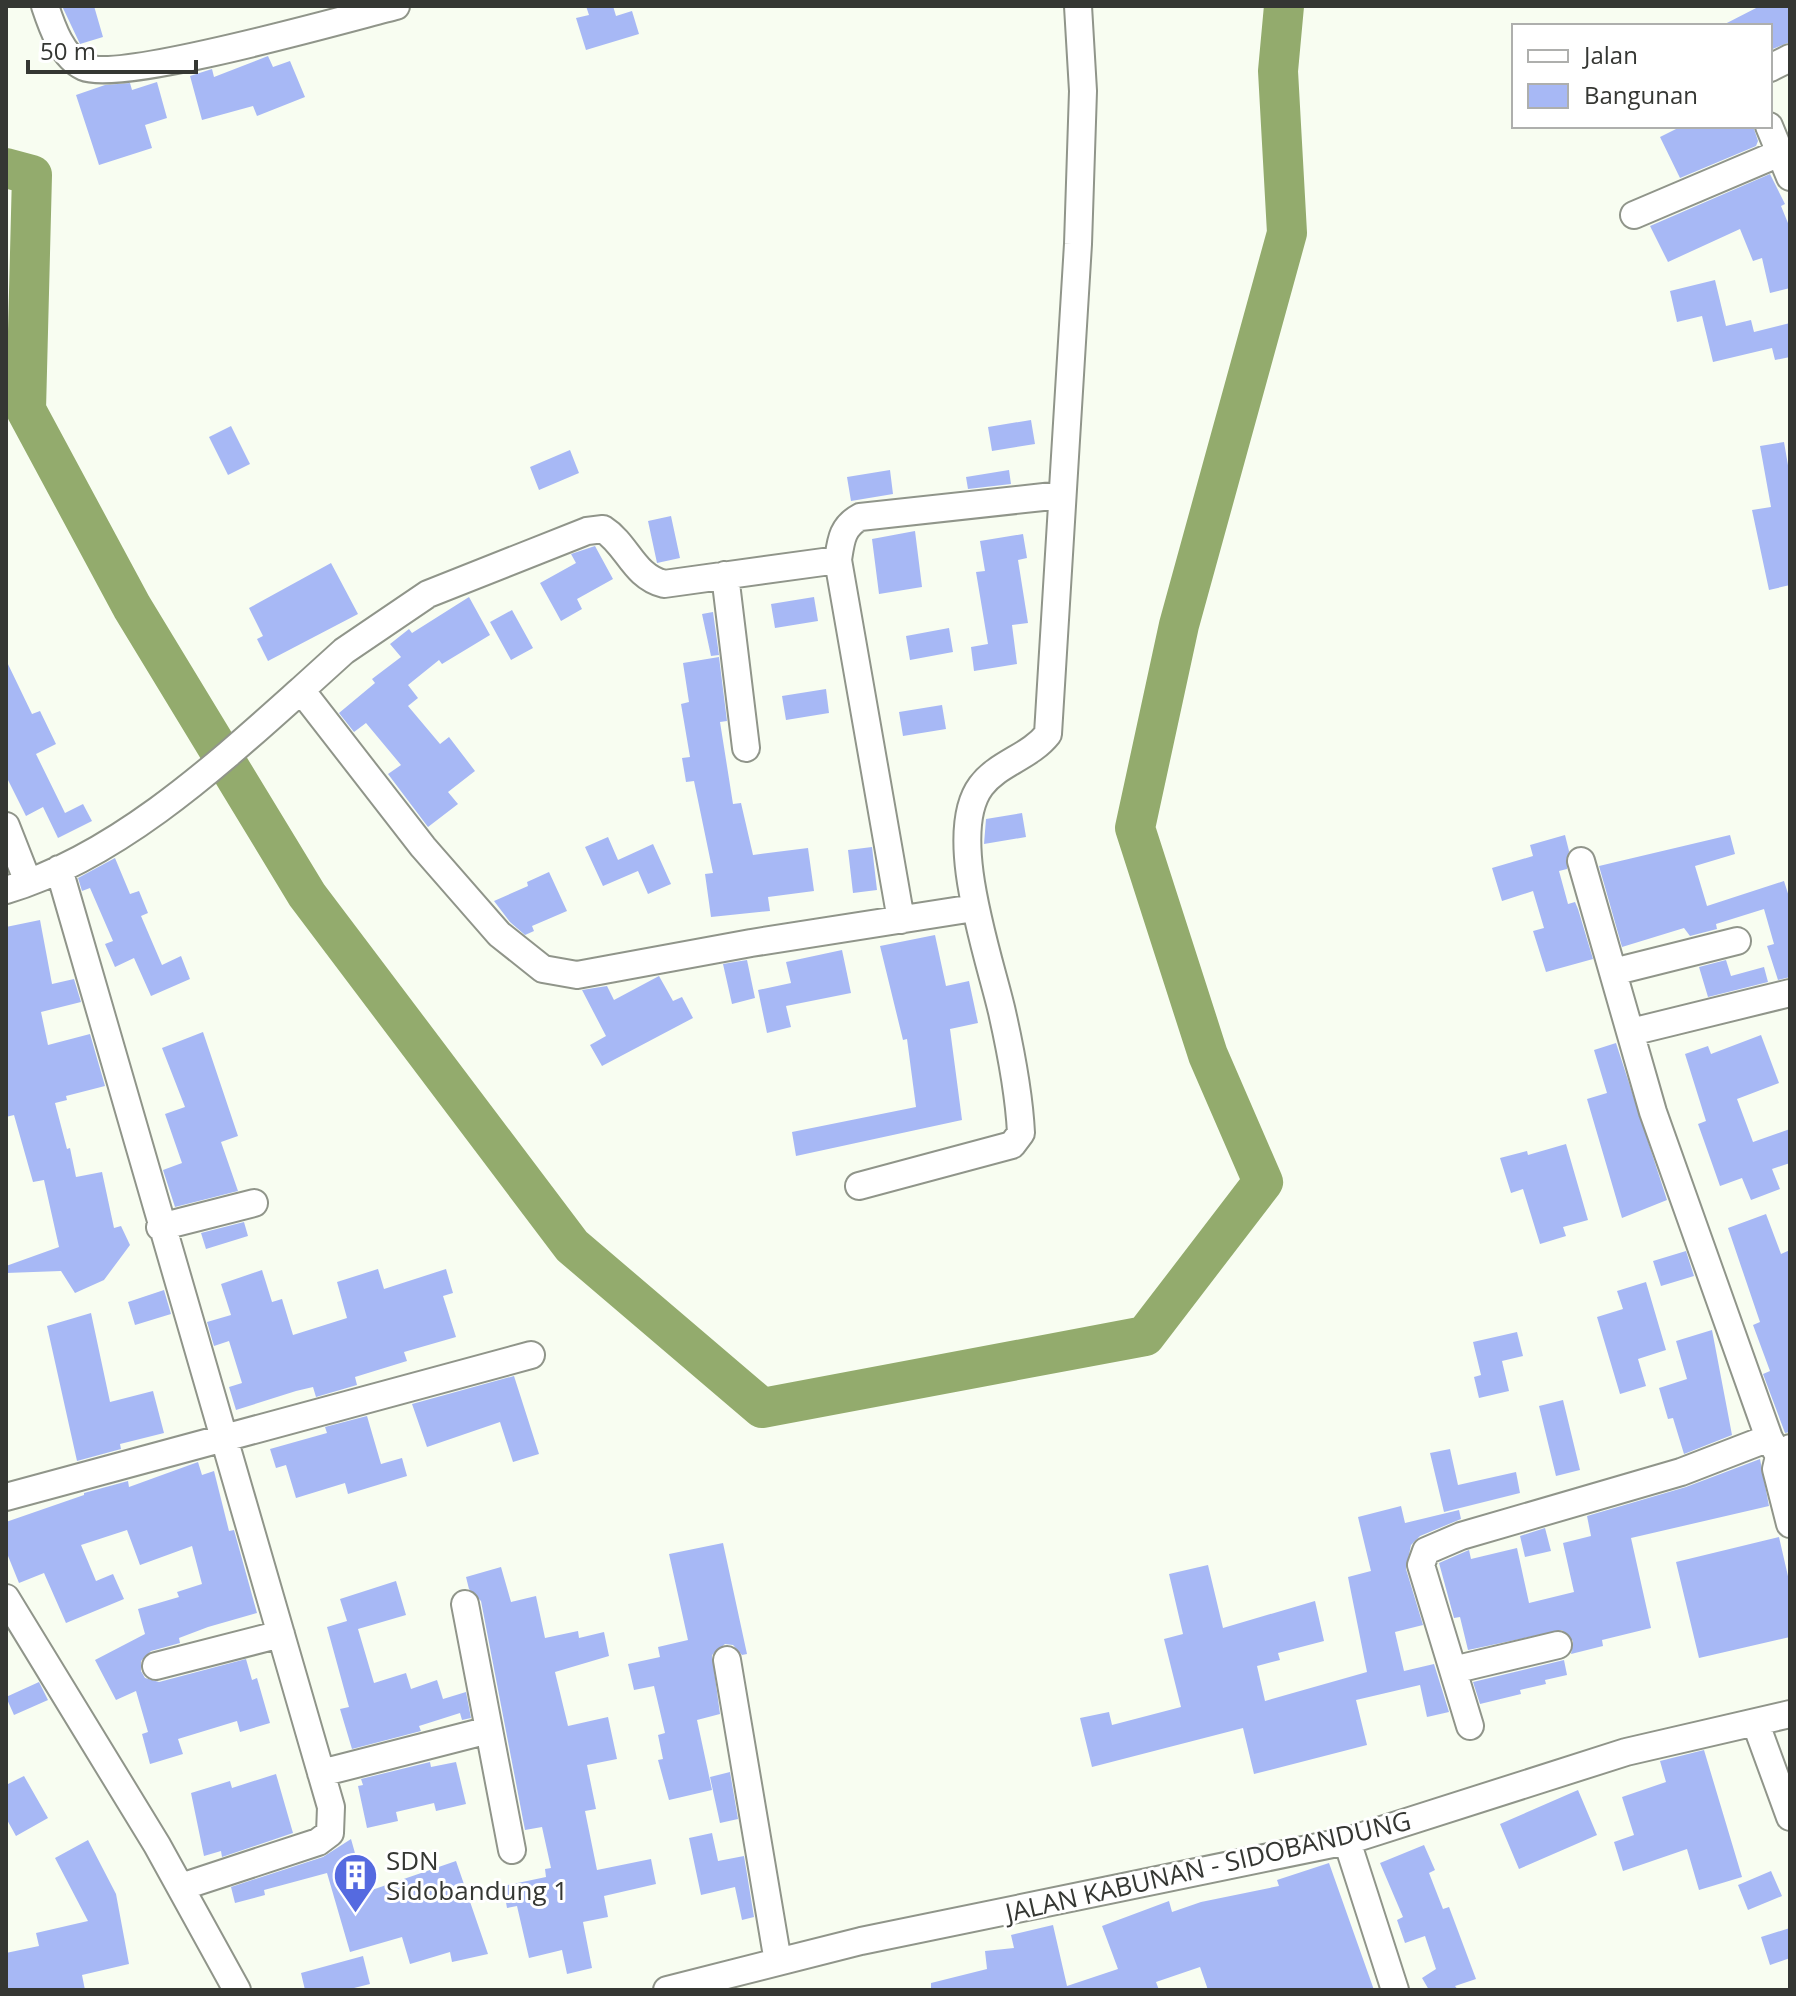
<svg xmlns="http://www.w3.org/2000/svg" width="1796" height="1996" font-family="'Open Sans',sans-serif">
  <rect width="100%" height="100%" fill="#f8fdf1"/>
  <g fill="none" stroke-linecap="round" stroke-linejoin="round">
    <path stroke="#93ab6d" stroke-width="40" d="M6,168L32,175L26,410L132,607L307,895L572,1246L762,1408L1145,1336L1263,1182L1208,1055L1135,828L1179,625L1287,233L1278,71L1284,6"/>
  </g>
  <path fill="#a7b8f5" d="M62,6H94L103,37L80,44Z
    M586,6H613L616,16L632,11L639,34L586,50L576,18L589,15Z
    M1760,6H1790V42L1770,50V26H1721Z
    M268,56L273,67L290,61L305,97L257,116L253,106L202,120L190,76L212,69L214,77Z
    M157,82L167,118L145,125L152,148L99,165L76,95L105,85L130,83L132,90Z
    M1682,126H1753L1758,141L1756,146L1680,178L1660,137Z
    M1770,174L1785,204L1781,206L1790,228V288L1770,293L1762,258L1753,261L1740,229L1668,262L1650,226Z
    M1715,280L1726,326L1751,320L1754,332L1790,323V357L1775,360L1772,348L1713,362L1702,316L1677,322L1670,291Z
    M1031,420L1035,444L992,451L988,427Z
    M231,426L250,464L228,475L209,437Z
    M1784,442L1790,477V585L1769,590L1752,510L1771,507L1760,446Z
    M570,450L579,473L539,490L530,467Z
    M890,470L893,494L851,501L847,477Z
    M1009,470L1011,484L968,489L966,477Z
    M671,516L680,558L657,563L648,521Z
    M915,531L922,587L879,594L872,539Z
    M1023,534L1027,558L1018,560L1028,623L1012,625L1017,664L974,671L971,647L988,644L976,572L985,571L980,541Z
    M595,546L613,579L577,599L582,609L561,621L540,583L576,563L571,554Z
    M331,563L358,614L268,661L257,639L263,636L249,608Z
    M469,597L490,635L442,664L439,660L408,685L418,698L408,706L440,744L449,737L475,771L448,792L458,804L428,827L388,774L401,765L366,723L354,732L339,713L375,683L372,679L401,657L390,644L409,629L412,633Z
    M814,597L818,621L775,628L771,604Z
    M512,610L533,648L511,660L490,622Z
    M713,612L719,655L711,656L702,614Z
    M949,628L953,652L910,660L906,636Z
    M719,657L727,721L720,722L733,804L741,803L753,855L808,848L814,891L768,897L770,911L711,917L705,874L713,873L694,781L686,782L682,758L690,757L681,704L689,702L683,663Z
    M6,660L32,714L40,711L56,744L36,754L65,813L83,804L92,821L58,838L43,807L26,816L6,776Z
    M826,689L829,713L786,720L782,696Z
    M942,705L946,729L903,736L899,712Z
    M1022,813L1026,837L984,844L986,819Z
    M1565,835L1569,851L1567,869L1559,871L1568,904L1575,902L1578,909L1593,959L1546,972L1533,931L1544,928L1533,891L1502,901L1492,868L1533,856L1530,845Z
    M1730,835L1735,854L1695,866L1707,906L1784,881L1790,900V977L1778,980L1767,946L1774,944L1764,909L1716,924L1717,929L1690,936L1684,928L1622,947L1599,866Z
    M608,837L618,860L653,844L671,884L648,894L638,871L603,886L585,847Z
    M872,847L877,890L853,893L848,850Z
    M115,858L130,894L139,891L148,913L141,916L162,965L181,956L190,979L151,996L134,958L115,967L105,944L113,941L90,888L82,891L78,878Z
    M549,872L567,911L532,926L534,931L525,935L510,922L494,901L528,886L527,882Z
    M40,920L52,984L74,979L81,1002L41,1012L48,1045L90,1034L105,1086L66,1096L67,1100L55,1103L67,1149L70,1148L76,1177L102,1172L114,1228L121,1226L130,1245L104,1280L75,1293L61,1271L6,1273V1266L59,1247L44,1180L33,1182L14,1115L6,1117V927Z
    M935,935L946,986L969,981L978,1023L950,1029L962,1120L796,1156L792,1132L916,1107L907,1039L903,1040L880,946Z
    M842,950L851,993L786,1006L791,1027L767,1033L758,990L791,983L786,962Z
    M747,960L755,998L732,1004L723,964Z
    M1726,960L1731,976L1764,967L1768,982L1708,997L1699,967Z
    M659,976L673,1001L682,997L693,1018L602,1066L590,1045L606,1036L582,990L607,986L614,1000Z
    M203,1032L238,1136L221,1142L238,1191L175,1207L163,1170L182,1163L165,1114L185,1107L162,1048Z
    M1761,1035L1779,1083L1737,1099L1753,1142L1790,1129V1163L1772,1169L1780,1189L1751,1200L1742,1178L1720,1186L1698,1124L1706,1121L1685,1054L1708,1046L1711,1054Z
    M1616,1043L1667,1200L1622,1218L1587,1099L1607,1093L1594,1050Z
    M1566,1144L1588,1220L1563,1227L1566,1236L1540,1244L1523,1189L1511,1193L1500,1158L1527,1151L1528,1155Z
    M1766,1214L1781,1254L1790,1250V1432L1785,1433L1763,1374L1770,1371L1753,1325L1760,1322L1728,1228Z
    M244,1222L248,1236L206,1249L201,1233Z
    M1686,1251L1694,1276L1661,1286L1653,1261Z
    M378,1269L384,1289L446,1269L453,1293L443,1296L456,1337L404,1352L407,1361L355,1377L357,1385L316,1397L313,1387L296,1391L236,1410L229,1387L242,1383L229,1341L214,1346L207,1322L231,1315L221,1284L262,1270L272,1302L282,1299L293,1335L347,1318L337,1282Z
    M1646,1282L1666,1350L1638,1359L1646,1386L1620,1394L1597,1317L1623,1309L1617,1291Z
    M164,1290L171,1314L135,1325L128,1302Z
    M91,1313L110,1402L153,1391L164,1433L120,1444L121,1449L77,1461L47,1326Z
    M1712,1330L1732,1435L1684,1454L1673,1418L1668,1419L1659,1388L1687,1379L1676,1341Z
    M1517,1332L1523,1356L1502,1361L1509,1391L1479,1398L1474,1377L1481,1375L1473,1342Z
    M514,1376L539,1454L513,1462L500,1422L427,1447L412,1404Z
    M1563,1400L1580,1470L1556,1476L1539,1406Z
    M367,1416L381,1464L402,1458L407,1476L348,1494L345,1483L296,1498L286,1465L276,1468L270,1449L327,1433L325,1427Z
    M1450,1449L1458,1485L1516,1472L1520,1493L1444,1512L1430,1453Z
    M1760,1459L1769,1506L1631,1538L1651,1628L1602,1640L1603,1646L1571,1654L1573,1641L1562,1630L1468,1650L1460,1617L1454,1618L1439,1563L1469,1550L1471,1559L1517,1548L1529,1603L1574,1592L1563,1543L1591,1536L1587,1516L1686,1487Z
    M198,1462L202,1475L214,1471L229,1531L234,1530L257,1613L208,1627L179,1638L180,1643L151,1651L141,1661V1671L145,1678L159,1682L246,1659L252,1680L257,1678L270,1723L240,1732L237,1721L178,1739L183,1754L150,1764L142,1734L148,1732L136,1691L116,1700L95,1660L145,1634L138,1609L179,1597L177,1592L202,1584L192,1546L140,1565L127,1530L81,1545L96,1581L113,1574L124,1599L66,1623L44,1573L19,1583L6,1551V1522L84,1495V1493L128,1481L129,1487Z
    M1401,1506L1405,1523L1459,1510L1461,1519L1420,1536L1411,1545L1406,1569L1423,1625L1395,1632L1404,1671L1434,1664L1449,1712L1427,1717L1420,1685L1356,1700L1367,1745L1254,1774L1243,1728L1092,1767L1080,1718L1109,1712L1112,1725L1181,1707L1164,1639L1183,1634L1169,1574L1208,1565L1223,1628L1315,1601L1324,1641L1278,1653L1280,1660L1257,1666L1265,1701L1367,1672L1348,1577L1371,1571L1358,1517Z
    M1545,1528L1551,1551L1525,1557L1520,1536Z
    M1779,1537L1790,1585V1637L1699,1658L1676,1562Z
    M723,1543L747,1654L742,1655L733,1645L725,1644L712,1655L720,1714L697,1720L712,1790L669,1800L658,1760L663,1759L658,1735L665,1733L654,1686L634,1690L628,1664L660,1657L658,1647L688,1640L669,1554Z
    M501,1567L511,1602L536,1596L545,1638L578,1631L579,1638L604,1632L609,1656L555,1672L568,1726L608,1717L617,1759L587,1765L596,1809L585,1811L597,1870L651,1859L656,1884L604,1896L608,1917L583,1922L592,1968L567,1974L562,1950L529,1958L517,1906L507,1908L503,1886L546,1877L545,1869L551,1868L542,1827L525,1830L481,1601L469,1589L466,1577Z
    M396,1581L406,1615L358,1629L374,1683L406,1673L411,1689L437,1680L443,1699L466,1692L471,1718L462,1720L460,1713L419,1726L421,1731L352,1749L340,1709L349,1707L327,1627L347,1621L340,1599Z
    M1564,1660L1567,1675L1545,1680L1546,1684L1520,1690L1521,1694L1480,1704L1473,1682Z
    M39,1682L48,1700L14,1715L6,1697Z
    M1704,1750L1742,1877L1699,1890L1687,1849L1623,1871L1614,1842L1634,1835L1622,1797L1666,1782L1660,1761Z
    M430,1762L431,1767L456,1762L466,1804L436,1811L434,1803L396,1812L398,1821L367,1828L358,1786L363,1785L361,1779Z
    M730,1772L738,1819L720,1823L710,1777Z
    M276,1774L293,1833L222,1857L221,1851L204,1856L191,1793L230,1781L232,1788Z
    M24,1776L48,1818L16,1836L6,1818V1785Z
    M1578,1790L1597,1835L1519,1869L1500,1824Z
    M712,1833L718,1861L744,1856L754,1917L742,1920L735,1887L701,1895L689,1838Z
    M351,1839L366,1892L456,1861L488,1954L452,1962L450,1952L410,1964L402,1937L350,1952L327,1873L264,1890L265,1895L235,1903L231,1887L323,1857Z
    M88,1840L116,1894L129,1964L82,1975L85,1990H6V1953L39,1946L36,1933L88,1921L55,1858Z
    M1424,1845L1435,1870L1429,1873L1443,1909L1449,1907L1476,1979L1455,1986L1458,1990H1429L1422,1978L1436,1969L1425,1936L1405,1943L1397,1920L1403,1917L1380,1863Z
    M1329,1863L1374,1990H1208L1200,1967L1156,1982L1159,1990H931V1983L987,1969L985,1951L1014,1948L1011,1935L1053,1925L1067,1986L1118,1969L1102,1926L1169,1901L1172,1912L1201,1902L1279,1886L1277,1880Z
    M1771,1871L1782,1896L1748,1910L1738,1885Z
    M1790,1928V1958L1770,1965L1761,1937Z
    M363,1956L370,1984L346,1990H305L301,1973Z"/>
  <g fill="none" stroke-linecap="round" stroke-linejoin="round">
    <defs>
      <path id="minor" d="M45,6C52,27 62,57 84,67C121,83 345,19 396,6
        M1770,68L1790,58
        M1769,126L1790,177
        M1634,215L1780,153
        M838,560C841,540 842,527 860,517L1062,495
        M725,575L746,748
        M301,690L344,651L428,594L587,531L603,529C628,545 633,576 664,584L838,560L901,920
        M6,826L28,882
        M1581,861L1653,1112L1769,1438L1779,1456
        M59,869L331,1807L330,1833L318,1842L181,1887
        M6,890C117,857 216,766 301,690L423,847L499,934L543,969L577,975L751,943L974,908
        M1613,972L1737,941
        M1631,1032L1790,993
        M859,1186L1012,1145L1021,1133C1019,1092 1011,1052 1002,1012C990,959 945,834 981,786C998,763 1030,757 1048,734L1078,244L1083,91L1078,6
        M160,1227L254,1203
        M1790,1448L1779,1456L1776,1469L1790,1524
        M6,1497L531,1355
        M6,1598L157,1845L237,1990
        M465,1604L512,1850
        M727,1660L778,1962
        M156,1666L281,1634
        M1453,1670L1558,1645
        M1756,1724L1790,1817
        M1470,1726L1421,1565L1426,1551L1461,1536L1681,1472L1769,1438
        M321,1773L489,1730
        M1347,1841L1395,1990
        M667,1990L861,1941L1347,1841L1626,1752L1790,1714"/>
    </defs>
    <use href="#minor" stroke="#90958a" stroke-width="30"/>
    <use href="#minor" stroke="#fff" stroke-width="26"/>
  </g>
  <defs>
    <symbol id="building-pin" viewBox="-11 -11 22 30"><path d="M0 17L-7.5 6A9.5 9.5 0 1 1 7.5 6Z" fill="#556ae0" stroke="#fff"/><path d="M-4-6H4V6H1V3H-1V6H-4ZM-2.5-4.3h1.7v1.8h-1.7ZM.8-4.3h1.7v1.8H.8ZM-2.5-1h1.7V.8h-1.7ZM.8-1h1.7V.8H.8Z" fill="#fff"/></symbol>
  </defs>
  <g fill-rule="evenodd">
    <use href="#building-pin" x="330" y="1850" width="51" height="69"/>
  </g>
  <g text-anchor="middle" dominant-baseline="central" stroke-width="6" stroke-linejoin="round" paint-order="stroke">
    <g font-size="26" fill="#353733" stroke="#fff" text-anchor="start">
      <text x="386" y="1860">SDN<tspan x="386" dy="30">Sidobandung 1</tspan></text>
    </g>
    <g font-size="26" fill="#353733" stroke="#fff">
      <text transform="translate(1208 1866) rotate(-13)">JALAN KABUNAN - SIDOBANDUNG</text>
    </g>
  </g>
  <rect width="1796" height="1996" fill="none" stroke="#353733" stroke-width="16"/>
  <rect x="1512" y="24" width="260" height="104" fill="#ffffff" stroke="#aeafad" stroke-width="2"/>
  <rect x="1528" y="50" width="40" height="12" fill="#ffffff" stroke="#aeafad" stroke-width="2"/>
  <text x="1584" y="64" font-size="24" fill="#353733">Jalan</text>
  <rect x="1528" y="84" width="40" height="24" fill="#a7b8f5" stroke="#aeafad" stroke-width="2"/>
  <text x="1584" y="104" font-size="24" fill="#353733">Bangunan</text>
  <path d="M28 60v12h168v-12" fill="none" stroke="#353733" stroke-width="4"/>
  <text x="40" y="60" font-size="24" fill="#353733" stroke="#ffffff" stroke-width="6" paint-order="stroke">50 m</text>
</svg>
